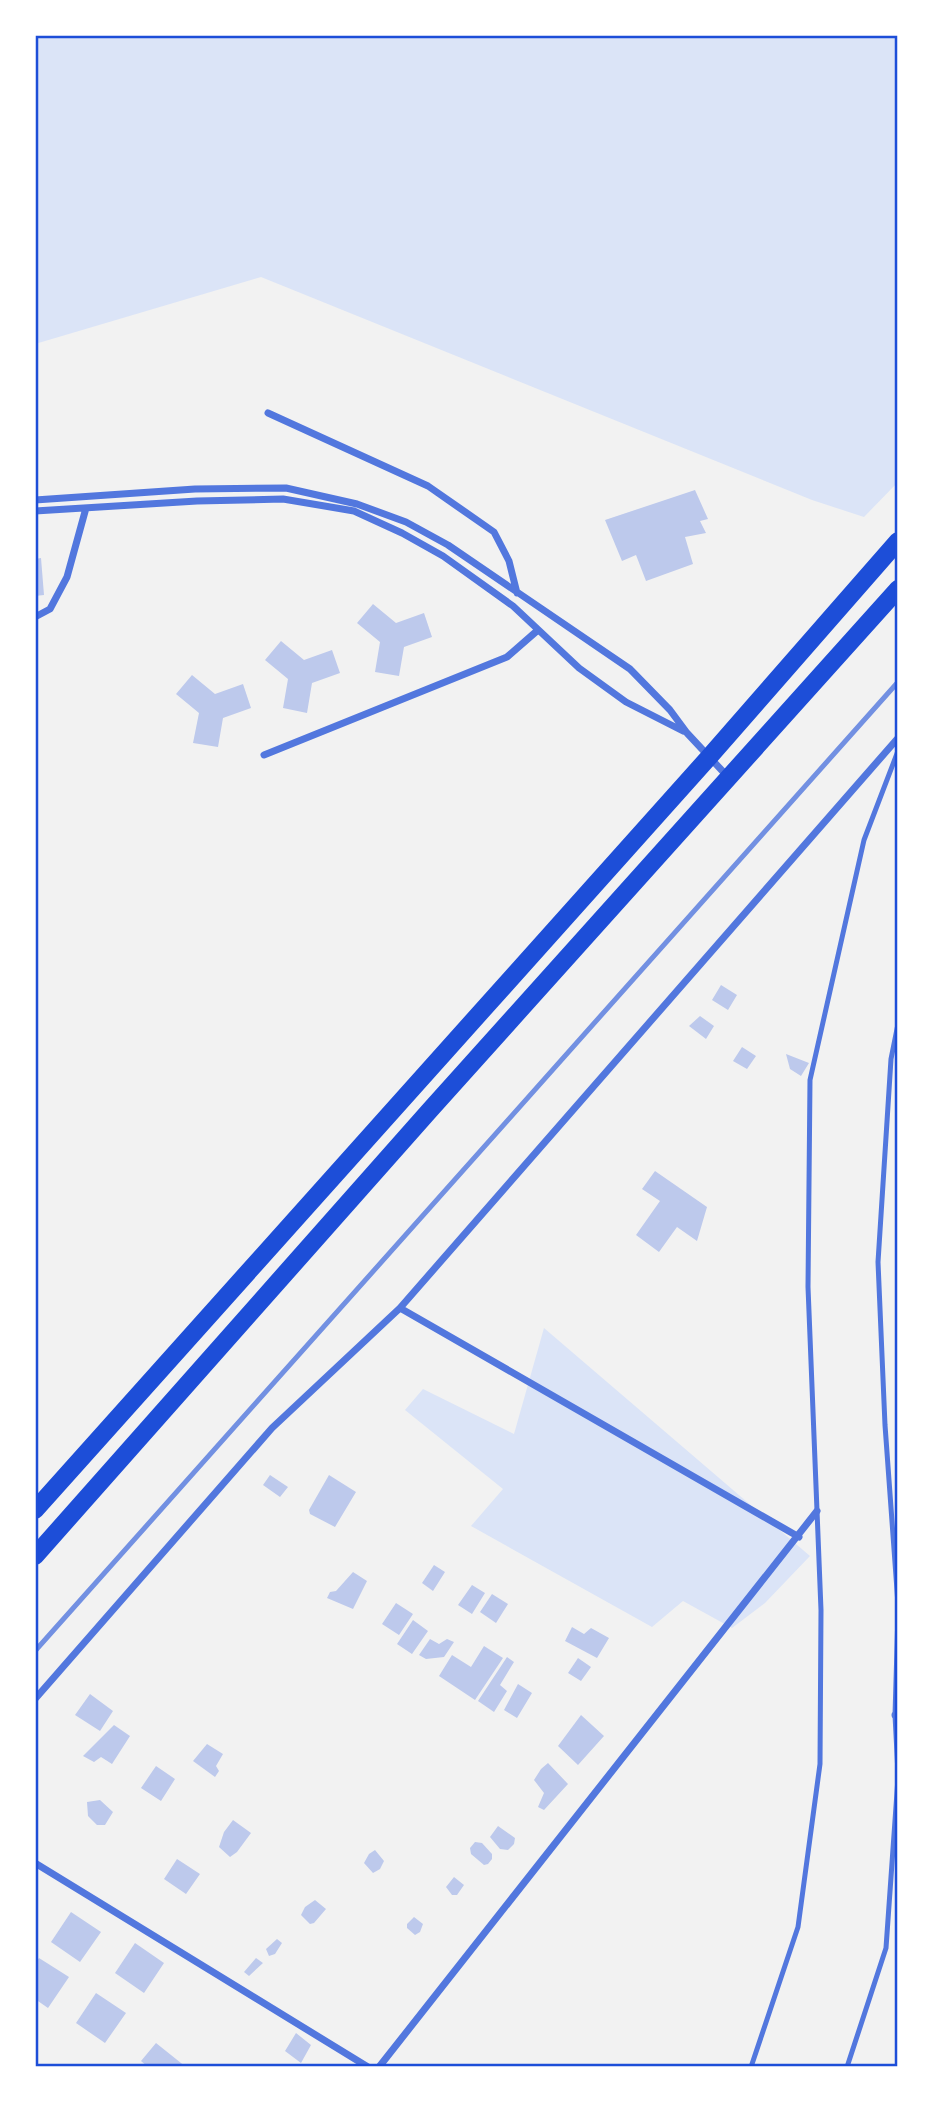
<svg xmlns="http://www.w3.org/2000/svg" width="933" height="2102" font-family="'Titillium Web',sans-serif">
  <rect width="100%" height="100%" fill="#f2f2f2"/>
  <path fill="#dbe4f7" d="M35,35H898V482L864,517L812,500L261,277L35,344Z
    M544,1328L810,1556L765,1603L732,1628L683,1601L652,1627L471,1526L503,1489L405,1410L423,1389L514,1434Z"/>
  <path fill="#bdc9ec" d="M695,490L708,519L700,521L706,533L685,537L693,564L646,581L636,555L622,561L605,520Z
    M41,558L44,595L35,596V559Z
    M373,604L396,623L424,613L432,637L404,647L399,676L375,672L380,642L357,623Z
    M281,641L304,660L332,650L340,673L312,683L307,713L283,708L288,679L265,660Z
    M192,675L215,694L243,684L251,708L223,718L218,747L193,743L199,713L176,694Z
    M721,985L737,995L728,1010L712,1000Z
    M700,1016L714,1026L706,1039L689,1026Z
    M742,1047L756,1056L747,1069L733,1061Z
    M786,1054L809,1063L801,1076L790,1069Z
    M655,1171L707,1207L697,1241L677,1227L659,1252L636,1235L660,1201L642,1189Z
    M270,1475L288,1487L280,1497L263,1485Z
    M329,1475L356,1492L335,1527L310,1514L309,1510Z
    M434,1565L445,1572L433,1591L422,1583Z
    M353,1572L367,1581L353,1609L327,1598L330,1592L336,1591Z
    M472,1585L485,1593L472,1614L458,1605Z
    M492,1594L508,1604L496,1623L480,1612Z
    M396,1603L413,1614L399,1635L382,1624Z
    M413,1620L428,1631L412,1654L397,1644Z
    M572,1627L584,1634L591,1628L609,1638L597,1658L565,1641Z
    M430,1639L439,1644L447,1639L454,1642L444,1657L426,1659L419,1655Z
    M484,1646L503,1658L475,1700L439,1676L452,1655L471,1667Z
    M507,1657L514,1662L500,1685L507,1691L494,1712L478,1701Z
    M578,1658L591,1667L581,1681L568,1673Z
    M518,1684L532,1693L517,1718L504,1710Z
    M90,1694L113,1711L100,1731L75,1715Z
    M581,1715L604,1736L578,1765L558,1746Z
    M114,1725L130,1736L112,1764L101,1757L94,1762L83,1756Z
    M207,1744L223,1754L216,1766L219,1771L215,1777L193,1761Z
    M548,1763L568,1784L544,1810L538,1807L544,1793L534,1780L541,1769Z
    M156,1766L175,1779L161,1801L141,1788Z
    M100,1800L113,1812L105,1825H97L88,1816L87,1802Z
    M233,1820L251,1833L237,1852L230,1857L219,1847L224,1832Z
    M498,1826L515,1838L514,1844L508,1850L500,1849L490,1837Z
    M475,1842L482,1843L492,1854V1859L488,1864L484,1865L471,1854L470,1848Z
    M375,1850L384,1861L380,1869L373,1873L364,1863L369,1854Z
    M177,1859L200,1874L186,1894L164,1879Z
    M454,1877L464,1885L457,1895H452L446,1887Z
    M315,1900L326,1909L314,1923L310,1924L301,1915L305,1907Z
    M71,1912L101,1932L80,1962L51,1942Z
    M414,1917L423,1924L420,1932L415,1935L407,1928V1924Z
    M277,1939L282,1943L275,1954L269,1956L266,1949Z
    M135,1943L164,1963L144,1993L115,1973Z
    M39,1958L69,1977L48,2008L35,1999V1964Z
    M256,1958L263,1963L249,1976L244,1972Z
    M96,1993L126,2013L105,2043L76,2023Z
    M296,2033L311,2045L301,2063L285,2051Z
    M156,2043L186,2067H148L141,2061Z"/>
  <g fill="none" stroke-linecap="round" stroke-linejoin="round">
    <path stroke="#5277de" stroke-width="5" d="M898,1024L891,1059L878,1262L885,1425L898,1604
      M898,1613L895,1715L898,1773
      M751,2067L798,1927L820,1764L821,1610L808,1287L810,1080L864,840L898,751
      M847,2067L886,1948L898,1778"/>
    <path stroke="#5277de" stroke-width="7" d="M268,413L428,486L494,532L509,561L517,593
      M35,500L195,489L286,488L357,504L406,522L448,545L630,669L670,710L687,733L728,777
      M35,511L197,501L283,499L354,511L402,533L443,556L513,606L579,668L626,702L683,731
      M35,617L50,609L67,577L86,508
      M264,755L507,657L538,630
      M400,1308L799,1537
      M35,1699L272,1428L400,1308L898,738
      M895,1715H898
      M35,1863L368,2067
      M379,2067L817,1511"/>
    <path stroke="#1d4ed8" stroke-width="18" d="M35,1510L710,756L898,541
      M35,1556L430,1110L898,589"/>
    <path stroke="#7290e2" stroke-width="5" d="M35,1651L898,682"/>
  </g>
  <rect width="933" height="2102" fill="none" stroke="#ffffff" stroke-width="74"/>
  <rect x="37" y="37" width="859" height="2028" fill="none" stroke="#1d4ed8" stroke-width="2.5"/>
</svg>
